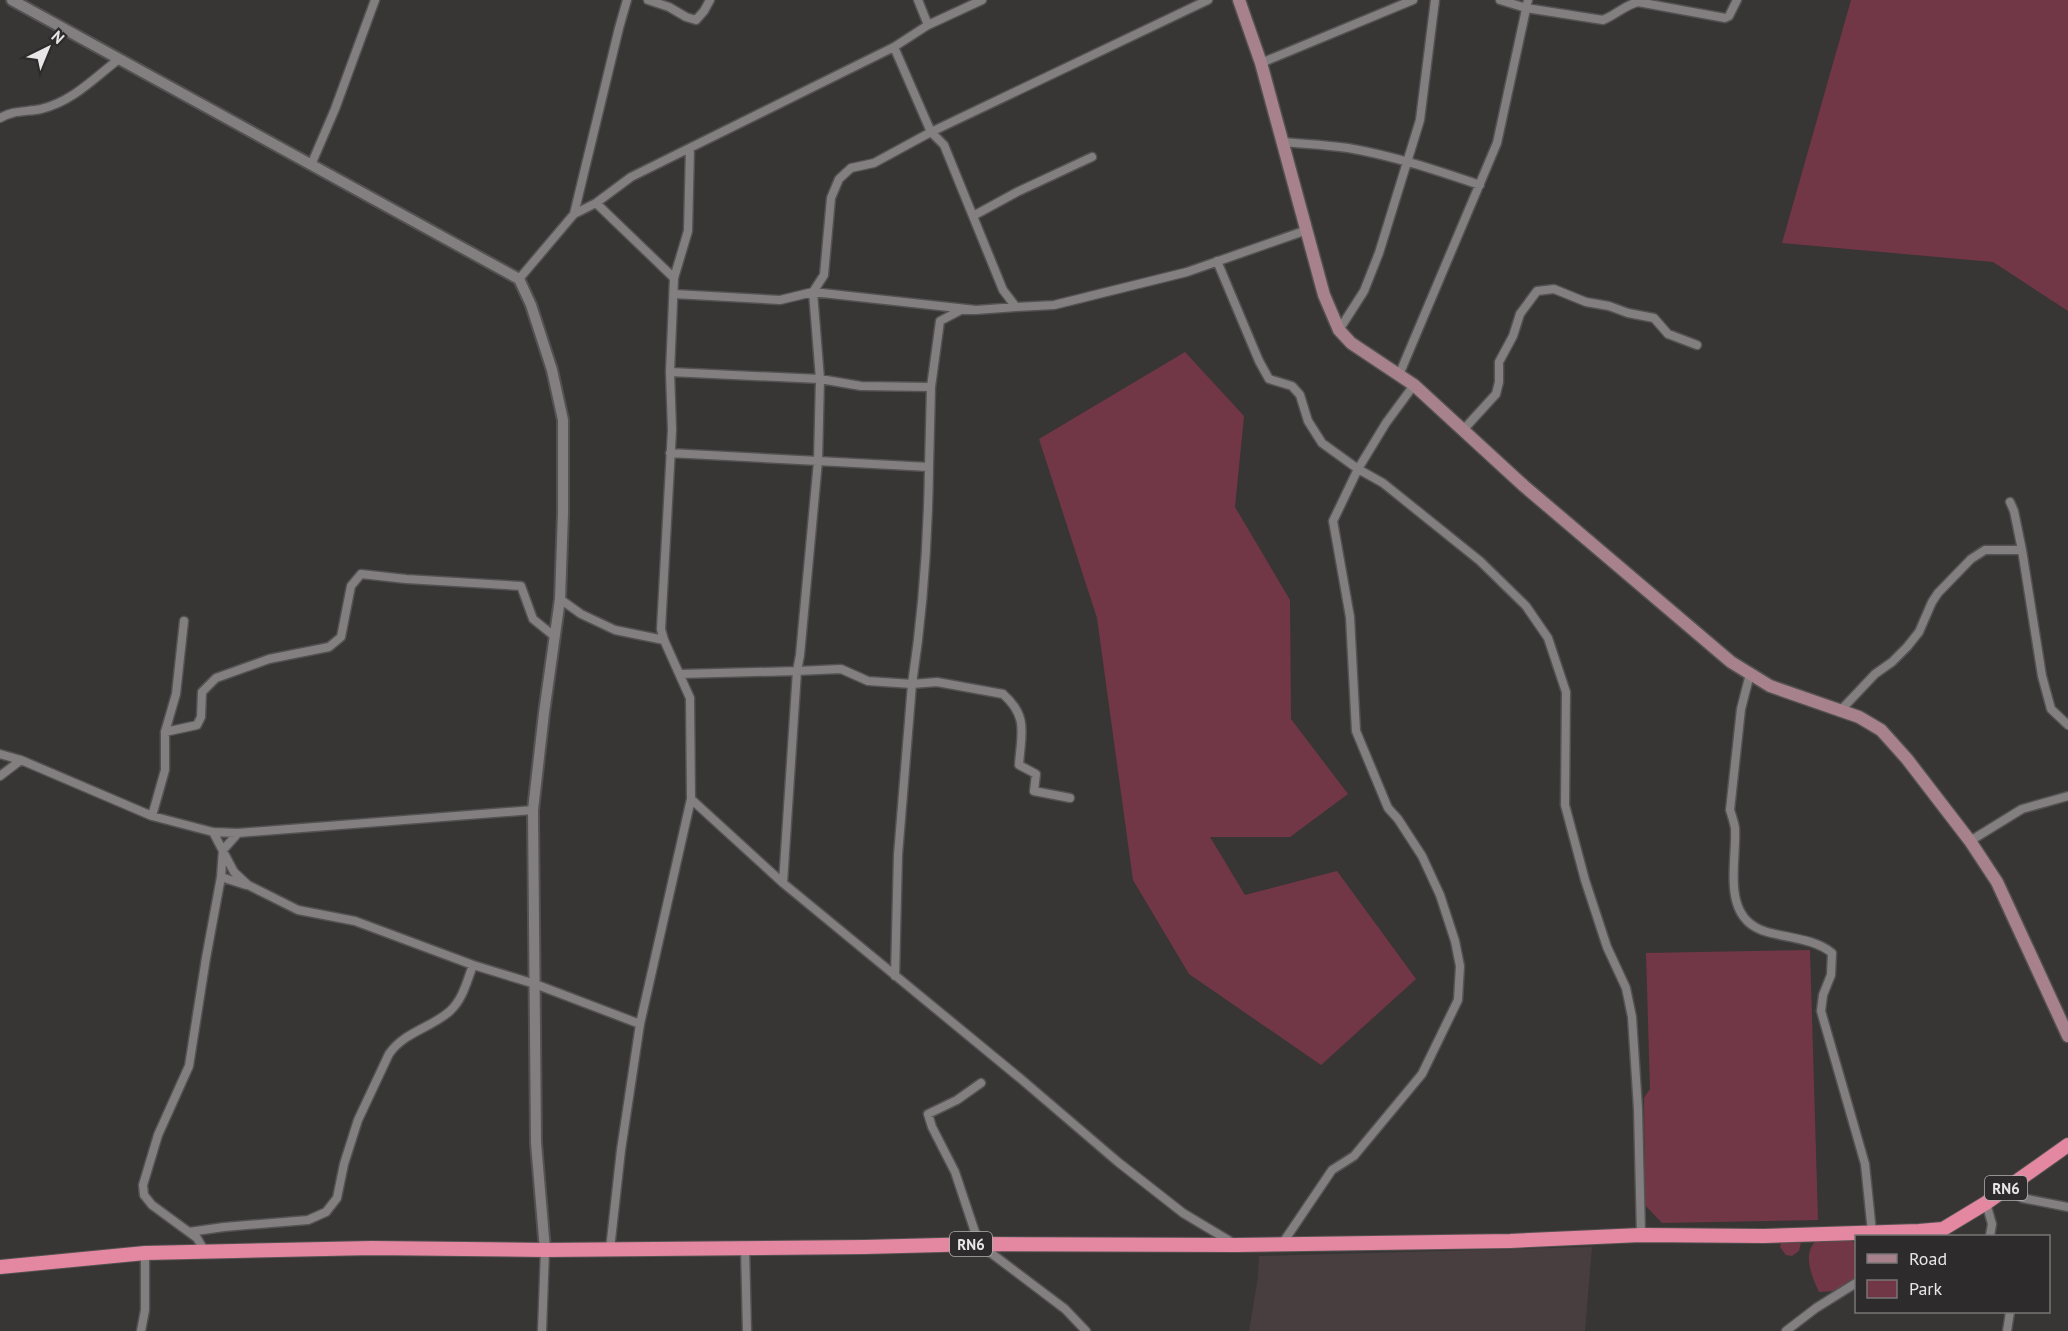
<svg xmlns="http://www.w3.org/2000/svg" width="2068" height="1331" font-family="'PT Sans',sans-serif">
  <rect width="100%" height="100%" fill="#383535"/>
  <path fill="#483e40" d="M1592,1247L1585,1331H1249L1258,1277L1259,1256Z"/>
  <path fill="#723747" d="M1851,0H2068V311L1993,262L1782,243Z
    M1185,352L1244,416L1235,507L1290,600L1291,719L1348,794L1290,837H1210L1245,895L1337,871L1416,979L1321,1065L1189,974L1133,880L1097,618L1039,439Z
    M1810,950L1818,1220L1662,1223L1645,1205L1644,1098L1650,1089L1646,953Z
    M1816,1241H1852L1856,1244V1277L1834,1291L1819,1292C1812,1277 1802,1254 1816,1241Z
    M1781,1242H1801L1799,1251L1792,1256L1786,1255L1780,1247Z"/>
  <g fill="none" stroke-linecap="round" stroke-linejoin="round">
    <defs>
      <path id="minor" d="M648,0L669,7L686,17L696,20L704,11L710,0
        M918,0L928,25
        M1500,0L1526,8L1603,20C1616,15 1625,5 1638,2L1725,18L1729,16L1737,0
        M894,47L931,132L944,145L1003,290L1016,307L1054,305L1187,272L1307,230
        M1261,63L1413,0
        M0,118C13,110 27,112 41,109C73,101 93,79 119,59
        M1283,142C1305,144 1327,145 1348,148C1394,156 1436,170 1480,185
        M311,165L335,109L375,0
        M596,203L674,278
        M574,214L619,28L627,0
        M973,216L1017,192L1092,157
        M1217,261L1259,361L1269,379L1292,386L1300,395L1308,421L1322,443L1358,469L1333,521L1350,617L1356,731L1388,808L1398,819L1422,856L1440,895L1455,941L1460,966L1458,1000L1422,1074L1354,1156L1332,1170L1282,1244
        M519,279L574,214L596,203L631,177L894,47L928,25L982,0
        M674,294L780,300L813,292L824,275L831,198L839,179L851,168L874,163L931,132L1208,0
        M1339,330L1364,291L1379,253L1420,120L1435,0
        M670,372L820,379L818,461L929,467L931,387L940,321L961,310H976
        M1399,375L1497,143L1528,0
        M1414,385L1386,423L1358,469L1383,483L1480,561L1526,606L1548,638L1566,692L1565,805L1585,880L1607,947L1626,988L1632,1017L1638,1109L1641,1235
        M931,387L861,386L820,379L813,292L976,310L1016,307
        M1464,429L1496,394L1499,382V362L1513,336L1520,314L1537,291L1554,289L1586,302L1609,306L1628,313L1654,318L1668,334L1697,345
        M670,453L818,461L800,655L797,671L680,674
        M2010,502L2014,511L2022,550L2042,676L2051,709L2068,725
        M560,599L581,614L615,630L664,640
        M1750,674L1741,709L1730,810C1732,816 1734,822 1735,828C1737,864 1720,919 1767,932C1789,938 1815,939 1832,953L1831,975L1823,995L1821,1011L1865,1164L1872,1232
        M1840,711L1875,674L1892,662L1907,647L1919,632L1932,602L1938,593L1971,559L1985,550H2022
        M165,732L197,725L201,717L202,692L216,678L269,659L329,647L341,637L351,586L361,574L406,579L521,586L533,619L554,636
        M0,754L21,760L152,816L213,832L238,833L533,810
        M0,776L21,760
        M691,799L783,883L1021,1079L1118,1162L1183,1213L1233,1243
        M152,816L165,770V732L176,694L184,621
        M213,832L234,872L248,885L298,910L355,921L473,965L535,984L640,1024
        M1970,841L2022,809L2068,796
        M221,877L246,885
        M783,883L797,671L841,669L868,681L912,684C923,612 928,540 929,467
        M895,976L898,855L912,684L937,682L1003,694C1029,717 1021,734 1019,765L1036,774L1034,791L1070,798
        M981,1083L957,1100L928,1114L932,1127L955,1172L979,1244L1065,1309L1086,1331
        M2005,1189L2022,1198L2068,1207
        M1986,1203L1992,1224L1990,1236
        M189,1232L224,1227L308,1220L326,1212L337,1198L344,1164L358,1120L389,1054C404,1032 431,1028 450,1011C463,999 467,981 473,965
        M745,1247L747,1331
        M610,1249L621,1150L640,1024L691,799L690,698L664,640L661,629L672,430L670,372L674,278L688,231L690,148
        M205,1252L197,1238L152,1205L144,1195L143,1185L158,1135L189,1066L206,958L221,877L223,850L238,833
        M141,1331L145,1310V1253
        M542,1331L545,1250
        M1786,1331L1816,1308L1856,1283
        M2007,1331L2010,1312"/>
      <path id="tertiary" d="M12,0L519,279L531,305L552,370L563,420V513L560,599L544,713L533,810L536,1143L545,1250"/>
      <path id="secondary" d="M1239,0L1261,63L1324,295L1339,330L1351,343L1414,385L1524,486L1731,662L1770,686L1859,717L1881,730L1907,759L1970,841L1997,882L2068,1036"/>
      <path id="trunk" d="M0,1267L145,1253L372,1248L545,1250L864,1247L979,1244L1236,1245L1510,1241L1641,1235L1764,1236L1919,1231L1943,1229L1986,1203L2068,1145"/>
    </defs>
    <use href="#minor" stroke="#535151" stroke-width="11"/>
    <use href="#tertiary" stroke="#535151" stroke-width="14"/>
    <use href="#secondary" stroke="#535151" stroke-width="15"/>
    <use href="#trunk" stroke="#535151" stroke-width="16"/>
    <use href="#minor" stroke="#837f80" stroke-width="8"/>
    <use href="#tertiary" stroke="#837f80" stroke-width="10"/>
    <use href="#secondary" stroke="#a7828c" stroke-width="12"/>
    <use href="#trunk" stroke="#e487a1" stroke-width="14"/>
  </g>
  <g text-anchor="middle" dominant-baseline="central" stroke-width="5" stroke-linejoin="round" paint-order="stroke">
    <g fill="#2d2b2b" stroke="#b0aeae" stroke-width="1.5">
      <rect x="1985" y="1176" width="42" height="24" rx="4.5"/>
      <rect x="950" y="1232" width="42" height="24" rx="4.5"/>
    </g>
    <g font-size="15" font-weight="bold" fill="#e8e6e6">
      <text x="2006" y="1188">RN6</text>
      <text x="971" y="1244">RN6</text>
    </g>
  </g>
  <rect x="1855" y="1235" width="195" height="78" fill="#2d2b2b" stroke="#787676" stroke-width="1.5"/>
  <rect x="1867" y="1254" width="30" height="9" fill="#a7828c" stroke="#787676" stroke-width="1.5"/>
  <text x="1909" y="1265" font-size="18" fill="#e8e6e6">Road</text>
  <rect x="1867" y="1280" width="30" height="18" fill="#723747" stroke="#787676" stroke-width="1.5"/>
  <text x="1909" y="1295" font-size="18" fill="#e8e6e6">Park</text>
  <g transform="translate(48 48) rotate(43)" stroke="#2d2b2b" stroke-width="4.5" paint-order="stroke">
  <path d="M0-4.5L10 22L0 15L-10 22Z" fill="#e8e6e6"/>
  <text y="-9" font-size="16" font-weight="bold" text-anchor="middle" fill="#e8e6e6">N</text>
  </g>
</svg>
